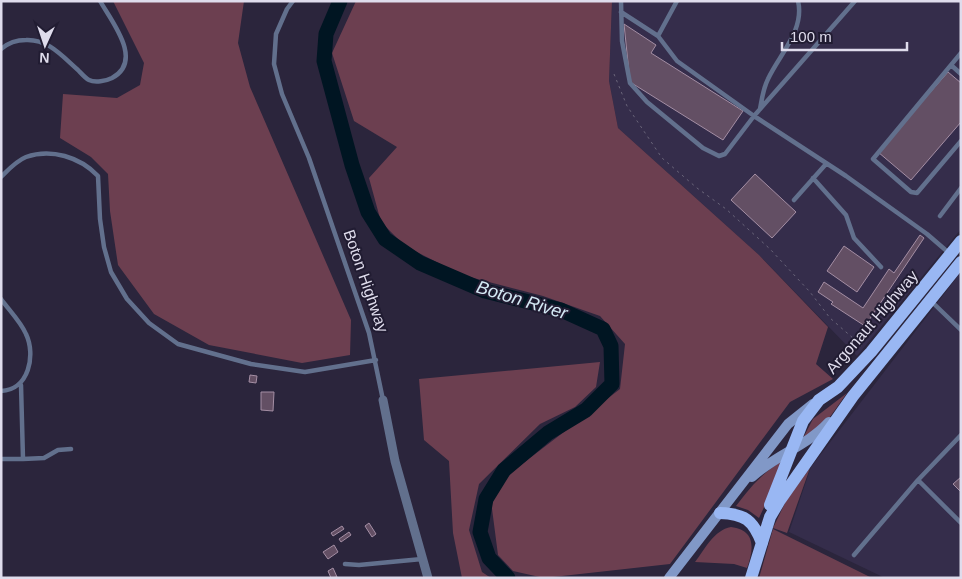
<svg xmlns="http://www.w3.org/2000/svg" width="962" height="579" font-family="Helvetica,sans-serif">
  <rect width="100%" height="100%" fill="#2b253c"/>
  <path fill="#352d4b" d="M612,1H961V229L857,356L759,255L618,128L609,81Z
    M961,272V578H885L789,532L811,467Z"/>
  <path fill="#6c3f50" d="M113,1H244L238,43L250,87L351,320L350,355L302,363L209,345L154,314L118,265L110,211L108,174L91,157L60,138L63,94L117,98L140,85L144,63Z
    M356,1H612L609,81L618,128L759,255L828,327L816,364L833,379L790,402L670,564L544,578L513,571L498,555L491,501L509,474L620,389L625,344L600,316L543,296L462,275L405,246L381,222L369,178L397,147L354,121L332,53Z
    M600,362L596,387L575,407L540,424L479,484L469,530L482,572L491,578H462L453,533L449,461L424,440L419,379Z
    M847,393L827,421L801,442L813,419Z
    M787,458L759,518L748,510L736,506C752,485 764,471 787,458Z
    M810,468L787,533L773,528L786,501Z
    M731,527C756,530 754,549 747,568L734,564L695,562C705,549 714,530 731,527Z
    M773,529L866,575L872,578H759Z"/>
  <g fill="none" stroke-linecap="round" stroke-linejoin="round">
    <path stroke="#001522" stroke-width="15" d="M340,1L326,34L324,61L352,165L368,212L385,239L420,263L485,291L561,310L603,329L611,346L612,384L586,410L548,433L504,470L486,499L480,532L489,558L508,578"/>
  </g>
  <path fill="#634f64" stroke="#a48ea4" d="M624,24L656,45L651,53L743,111L723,140L630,82Z
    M948,72L961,83V122L911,180L878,152Z
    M755,174L796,212L772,238L731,200Z
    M920,235L924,238L865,326L831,304L833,302L818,292L824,282L863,308L889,269L894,273Z
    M844,246L874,267L857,292L827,271Z
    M250,375L257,376L256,383L249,382Z
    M261,392H274L273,411L261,410Z
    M961,477V492L953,484Z
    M369,523L376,534L372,537L365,526Z
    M342,526L344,529L333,536L331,533Z
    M349,532L351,535L341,542L339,539Z
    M334,545L338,552L328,559L323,552Z
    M333,568L337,577L331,578L328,571Z"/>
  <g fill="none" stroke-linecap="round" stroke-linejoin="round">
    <path stroke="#6a657a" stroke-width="1" stroke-dasharray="2.5 4" stroke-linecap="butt" d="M614,74L627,106L662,158L697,188L726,209L770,249L810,292L830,318L862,346"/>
    <path stroke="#62708d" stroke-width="4.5" d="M293,1L287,9L276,34L274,64L282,94L309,158L369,333L383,400
      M621,1L622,41L630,83L647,102L703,148L719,156L725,154L754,116L855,1
      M621,12L658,36L677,61L754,116L846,176L927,234L949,253
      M658,36L677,1
      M1,49C8,43 17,40 26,40C48,39 62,56 78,70C81,73 85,78 89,80C95,83 106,81 112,78C144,61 112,22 100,1
      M961,53L873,159L911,192L917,193L961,141
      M951,65L961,74
      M760,109C762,99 763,89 768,79C779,55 805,30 798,1
      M1,177C8,170 16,161 26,157C51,148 80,157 98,176L100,219L104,247L111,272L127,299L149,323L178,344L251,364L305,372L376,360
      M813,178L846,215L854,238L881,267
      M794,200L826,164
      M940,216L961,188
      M1,299C9,310 21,322 26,334C36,355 29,390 1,391
      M932,302L961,330
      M1,459H23L21,385
      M23,459L44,458L58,450L71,449
      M918,480L961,523
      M854,555L918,480L961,435
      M345,564L359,565L422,559"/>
    <path stroke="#62708d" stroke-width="9" d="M383,400L395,461L428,578"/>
    <path stroke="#8198c7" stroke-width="10" d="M752,477C775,455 807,446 829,422
      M669,578L788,424L813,404"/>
    <path stroke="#99b7f3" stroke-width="12" d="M770,505L803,421L819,400L838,387L871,352L961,241
      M720,513C745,514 753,520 762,543
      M751,578L770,517L780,500L853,396L961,262"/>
  </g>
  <g text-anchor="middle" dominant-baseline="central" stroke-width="4" stroke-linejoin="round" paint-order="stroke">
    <g font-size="16" fill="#dfdcec" stroke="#211c32">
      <text transform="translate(366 281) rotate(71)">Boton Highway</text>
      <text transform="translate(872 322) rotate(-49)">Argonaut Highway</text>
    </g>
    <g font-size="18" font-style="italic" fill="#d3e8f4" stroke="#211c32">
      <text transform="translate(522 300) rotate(17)">Boton River</text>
    </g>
  </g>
  <rect width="962" height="579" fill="none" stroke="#dfdcec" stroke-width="5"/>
  <g transform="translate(45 45) rotate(183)" stroke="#211c32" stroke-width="4" paint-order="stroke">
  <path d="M0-4L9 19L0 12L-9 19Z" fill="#dfdcec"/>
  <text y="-8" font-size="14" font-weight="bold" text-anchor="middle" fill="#dfdcec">N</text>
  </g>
  <path d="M782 42v8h125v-8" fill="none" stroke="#dfdcec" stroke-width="2.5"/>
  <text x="790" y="42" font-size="15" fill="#dfdcec" stroke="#211c32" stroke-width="4" paint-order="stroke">100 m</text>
</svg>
